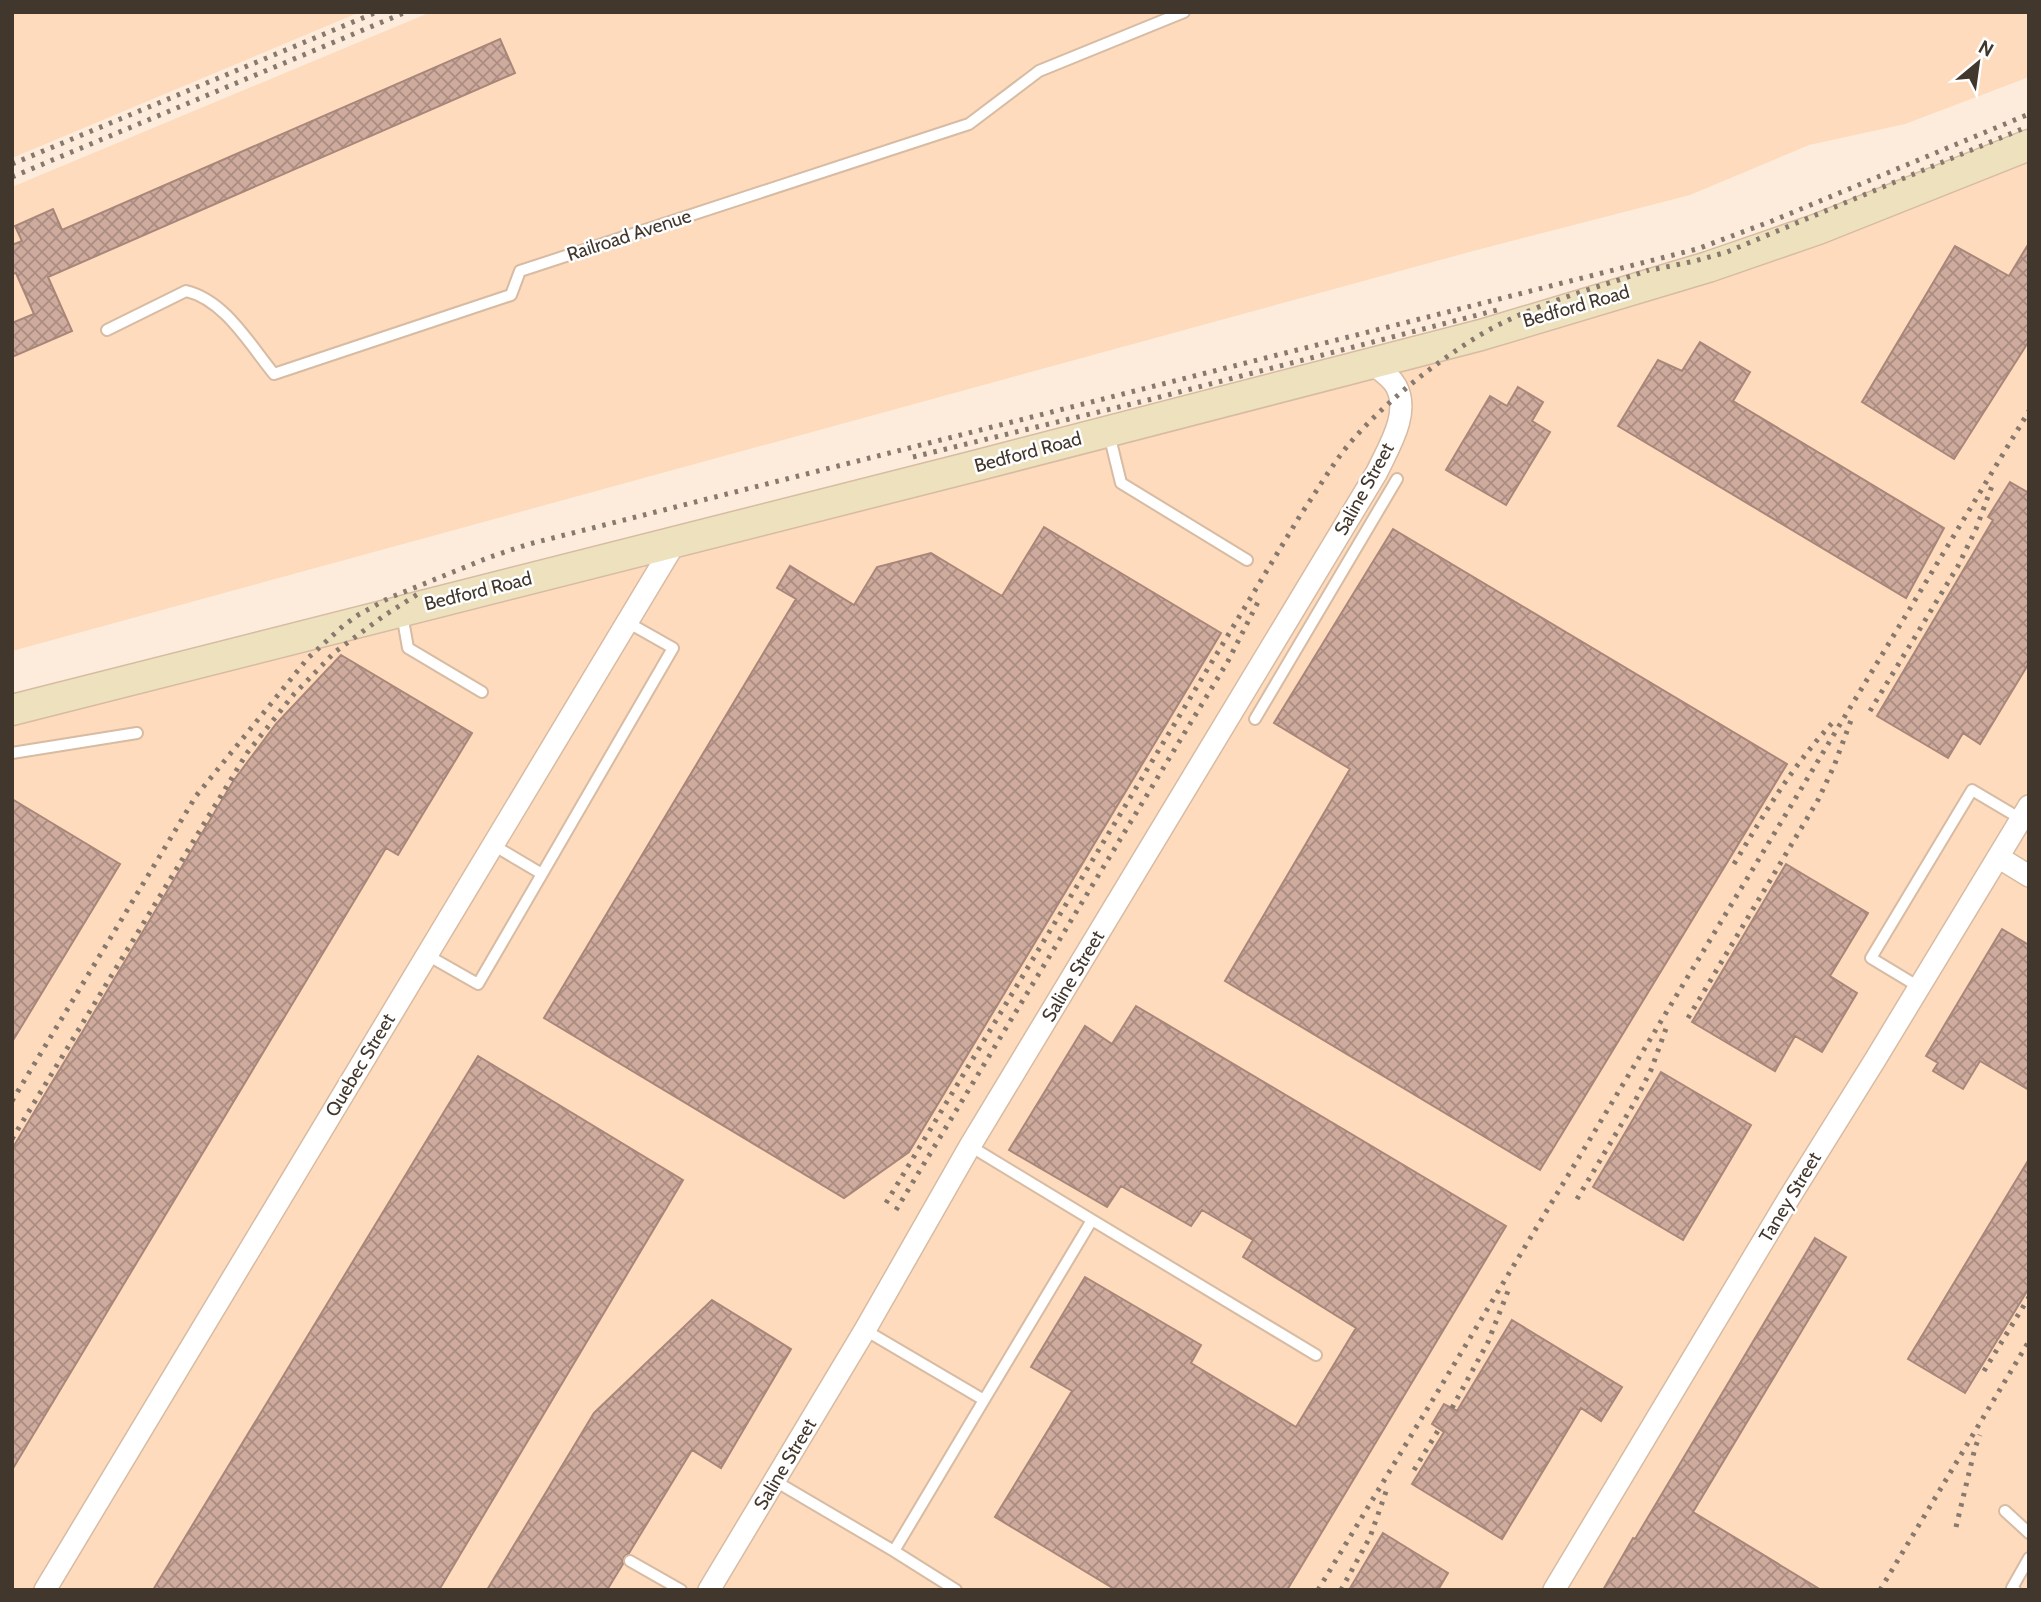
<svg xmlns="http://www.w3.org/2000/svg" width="2041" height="1602" font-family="Cabin,sans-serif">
  <defs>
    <pattern id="building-cross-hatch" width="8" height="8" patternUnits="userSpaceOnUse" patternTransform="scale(1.75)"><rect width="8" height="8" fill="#cfab9e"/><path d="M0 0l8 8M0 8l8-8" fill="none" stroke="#aa8c81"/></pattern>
  </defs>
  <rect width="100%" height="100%" fill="#fdecdc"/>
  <path fill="#fddbbc" d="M12,12H360L12,158Z
    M431,12H2029V77L1905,124L1809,145L1690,195L1473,251L12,651V187Z
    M2029,144V1590H12V707L1481,335Z"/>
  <path fill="url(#building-cross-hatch)" stroke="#a88679" stroke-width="2" d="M500,39L515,73L48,277L72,331L12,357V323L34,314L16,273L12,274V245L22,241L15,226L53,209L62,230Z
    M2029,243V341L1954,459L1862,402L1955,246L2009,276Z
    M1700,342L1750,372L1733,401L1944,528L1906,598L1618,426L1658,360L1682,371Z
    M1518,387L1543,402L1532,421L1550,432L1506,505L1446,470L1490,396L1507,406Z
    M2010,482L2029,493V663L1980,744L1963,733L1948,758L1877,716L1993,520L1988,517Z
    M1044,527L1221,633L909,1152L844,1198L544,1018L796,599L777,588L790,566L854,605L877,567L931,553L1002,596Z
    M1393,529L1787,764L1540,1170L1225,981L1350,769L1274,723Z
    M341,655L472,733L398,855L386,848L12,1470V1149L234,780L276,724Z
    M12,799L120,864L12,1042Z
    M1786,864L1868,913L1830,976L1857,993L1822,1052L1795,1036L1775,1071L1692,1022Z
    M2002,929L2029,945V1090L1980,1061L1963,1089L1933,1071L1938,1063L1926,1056Z
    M1136,1006L1506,1226L1287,1590H1116L995,1517L1072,1391L1031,1367L1085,1277L1201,1345L1191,1363L1296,1427L1356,1328L1243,1257L1253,1240L1202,1210L1191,1226L1121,1186L1107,1207L1009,1150L1085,1026L1112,1044Z
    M478,1056L683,1180L439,1590H153Z
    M1661,1072L1751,1125L1683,1240L1593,1187Z
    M2029,1159V1288L1965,1393L1908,1359Z
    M1815,1238L1846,1257L1693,1512L1821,1590H1603L1633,1538L1635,1539Z
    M712,1300L791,1349L721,1468L692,1450L629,1553L624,1557L623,1564L607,1590H487L594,1413Z
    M1512,1320L1622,1387L1601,1421L1581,1408L1502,1539L1412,1484L1444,1432L1432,1424L1444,1404L1457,1411Z
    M1383,1533L1448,1573L1438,1590H1349Z"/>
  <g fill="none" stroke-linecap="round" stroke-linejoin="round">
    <defs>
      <path id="lane" d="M107,330L186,291C225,300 250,345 274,374L511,295L520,271L969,124L1039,71L1184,12
        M1109,434L1121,483L1247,560
        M402,614L408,648L482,692
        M1255,719L1397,479
        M12,753L137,733
        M493,845L542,874L673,648L627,622
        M427,955L478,984L542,874
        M1919,987L1871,958L1972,790L2021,819
        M1092,1220L1316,1355
        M865,1330L984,1400L1092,1220L970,1146
        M775,1481L894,1551L984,1400
        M2005,1511L2029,1533
        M894,1551L956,1590
        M630,1561L681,1590
        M2015,1590L2012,1588L2029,1558"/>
      <path id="street" d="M1998,857L2029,876
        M45,1590L676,541
        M709,1590L865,1330L970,1146L1377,472C1388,448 1411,413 1396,386C1391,377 1380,370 1371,363
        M1554,1590L1789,1198L1875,1060L2029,806"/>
      <path id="secondary" d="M12,710L971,467L1481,335L1708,267L1818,229L2029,145"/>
    </defs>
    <use href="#lane" stroke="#d7bba3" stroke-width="14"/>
    <use href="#street" stroke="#d7bba3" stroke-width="24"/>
    <use href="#secondary" stroke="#d7bba3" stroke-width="33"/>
    <use href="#lane" stroke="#fff" stroke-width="10"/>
    <use href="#street" stroke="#fff" stroke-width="21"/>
    <use href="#secondary" stroke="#eee1be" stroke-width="30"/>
    <path stroke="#87796d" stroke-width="5" stroke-dasharray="3.5 7" stroke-linecap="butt" d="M12,164L377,12
      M12,177L406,12
      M1656,269L1695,261L1727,252L2029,126
      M913,457L1148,400L1497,310
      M1870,711L1958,566L1976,529L1993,483
      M1734,864C1766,811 1792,766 1835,720
      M1688,1018L1818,800L1834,766L1853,715
      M12,1101L196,796L308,658L343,626L358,615L389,598L490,557L529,544L1697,249L1772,221L2029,114
      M12,1139L247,753L294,694L335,652L385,615L418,594
      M1577,1199L1633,1105L1651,1070L1668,1023
      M886,1203L1301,514C1317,491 1331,466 1349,444C1385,402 1433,364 1480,335C1530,305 1593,289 1649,270
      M896,1210L1228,661L1258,602
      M1984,1371L2029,1297
      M1452,1408L1488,1342L1510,1286
      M1414,1470L1439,1429
      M1956,1527L1975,1448L1980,1435
      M1318,1590L2029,411
      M1341,1590L1370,1537L1388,1486
      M1880,1590L2029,1341"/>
  </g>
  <g text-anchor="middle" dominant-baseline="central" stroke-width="5" stroke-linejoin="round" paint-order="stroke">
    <g font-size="19" fill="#42372d" stroke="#fff">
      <text transform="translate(629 235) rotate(-18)">Railroad Avenue</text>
      <text transform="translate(1576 306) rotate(-16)">Bedford Road</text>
      <text transform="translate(1028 452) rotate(-15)">Bedford Road</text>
      <text transform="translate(1364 489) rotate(-61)">Saline Street</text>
      <text transform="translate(478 591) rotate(-14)">Bedford Road</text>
      <text transform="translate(1073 976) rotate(-59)">Saline Street</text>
      <text transform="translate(360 1065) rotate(-59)">Quebec Street</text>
      <text transform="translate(1790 1197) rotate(-59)">Taney Street</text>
      <text transform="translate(785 1464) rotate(-59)">Saline Street</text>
    </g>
  </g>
  <rect width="2041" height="1602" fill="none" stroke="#42372d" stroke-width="28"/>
  <g transform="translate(1978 63) rotate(29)" stroke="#ffffff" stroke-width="5" paint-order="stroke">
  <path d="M0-5L12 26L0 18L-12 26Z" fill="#42372d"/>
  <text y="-10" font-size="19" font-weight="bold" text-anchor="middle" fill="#42372d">N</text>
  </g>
</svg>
